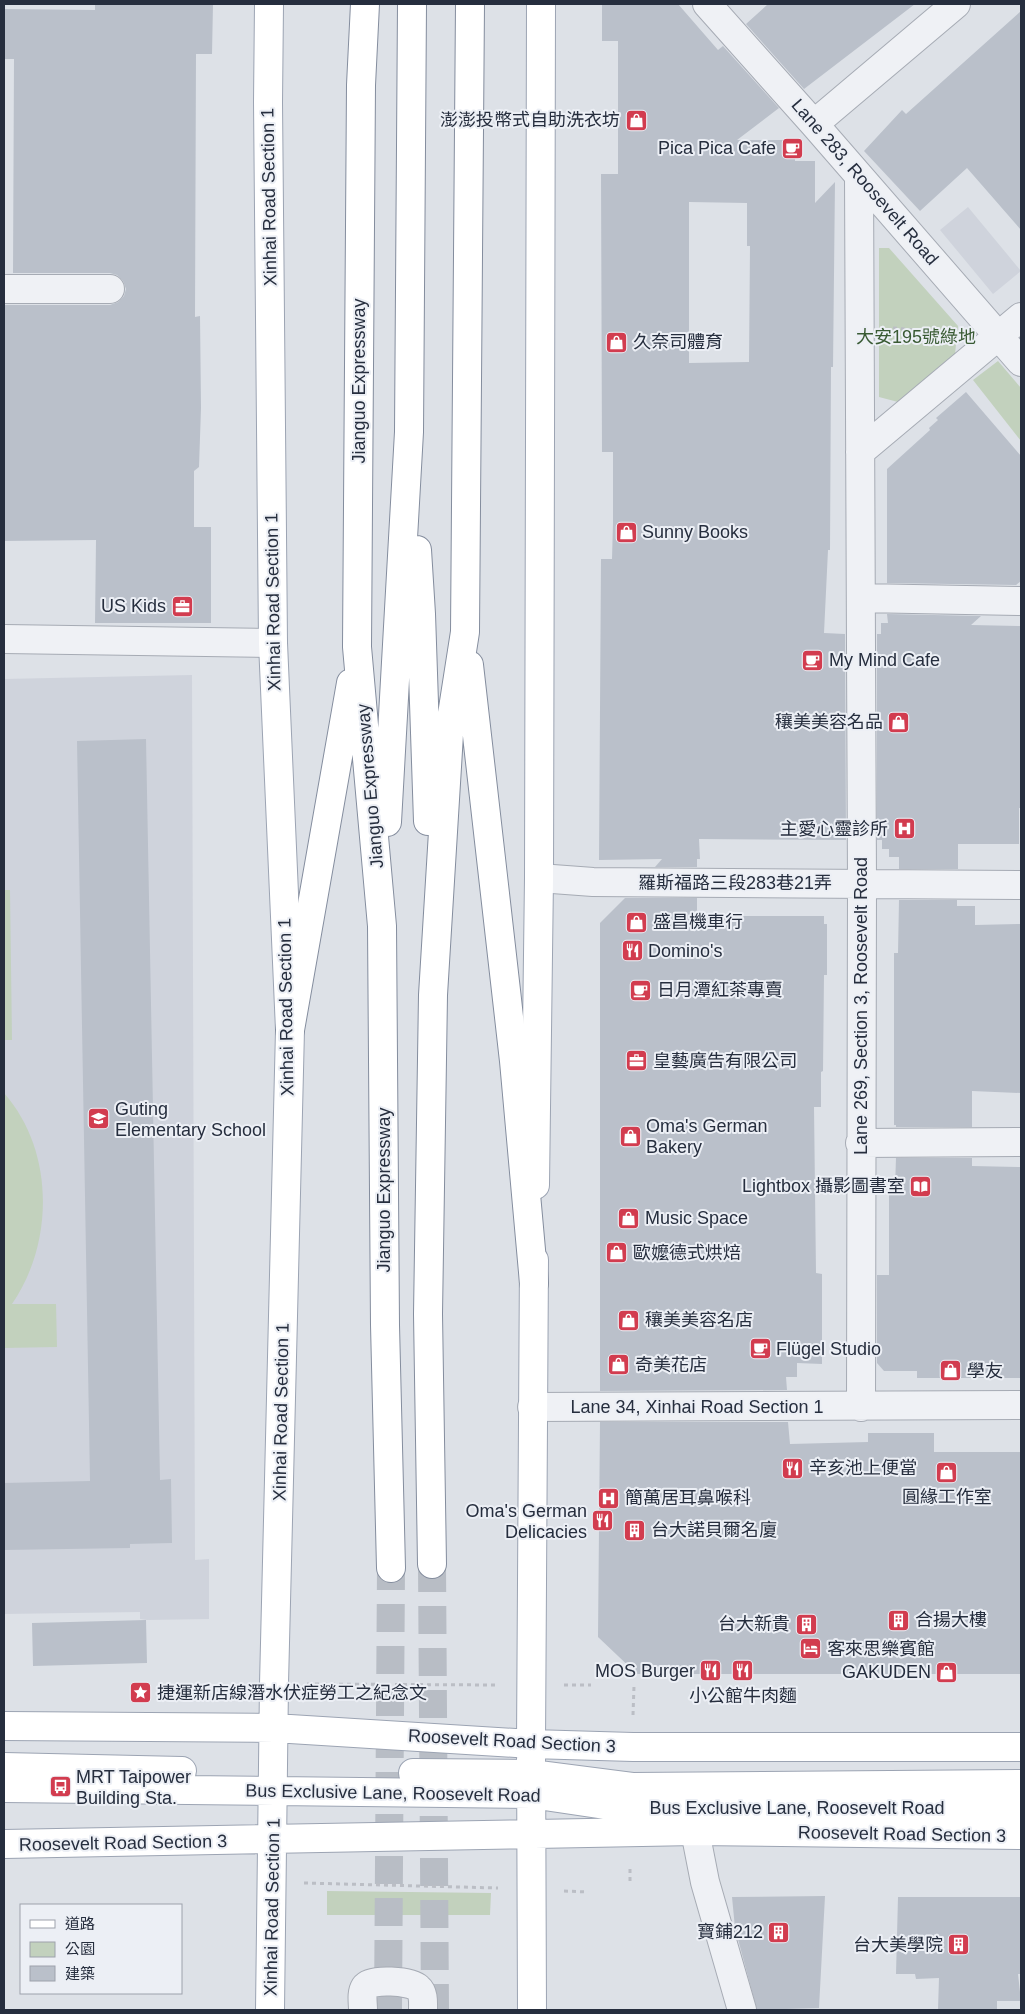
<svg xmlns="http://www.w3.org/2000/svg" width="1025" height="2014" font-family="Arial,'Noto Sans TC',sans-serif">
  <rect width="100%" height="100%" fill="#dde1e7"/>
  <path fill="#cfd3dc" d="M968,207L1021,271L993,294L940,230Z
    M192,675L195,1560L209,1559V1619L147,1620L140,1619V1612L4,1614V679Z"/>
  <path fill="#c2d1bd" d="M879,248H889L958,326L955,354L898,402L879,397Z
    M998,361L1021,388V441L973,380Z
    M4,890H10L12,1040H4Z
    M4,1093C55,1151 54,1243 12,1304H56L57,1347L4,1348Z
    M327,1891L491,1893L490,1915H327Z"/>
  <path fill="#bac0ca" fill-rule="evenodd" d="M123,4H213L212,54H196L195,317L200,316L201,408L199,467L194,471V527H211V623H95L96,540L4,541V305H110L118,302L124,296L126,289L123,281L117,275L110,273H13L14,59H4V9L95,10V5Z
    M602,4H678L718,50L723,46L779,108L737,140H795V161H815V203L835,182L833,367H831L830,550H828L824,633L845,634L846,840L699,839L700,859H697V867H655L662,859L599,860L601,559H612L613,523V452H602L601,174H618V41H602ZM689,202L747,203V246H750L749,362L689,363Z
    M768,4H915L804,89L746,24Z
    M1021,11V230L967,168L920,211L864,151L902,110L906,114Z
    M966,392L1021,456V581L1016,585L887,583V469L930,430L929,428L938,420L936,418Z
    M887,614L981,616L971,625L1021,626V808H1019V844H958V869H899V857H889V849H882V840H877V634H881V623H888Z
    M146,739L160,1480L171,1479L172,1543L130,1544V1548L4,1550V1483L90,1481L77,741Z
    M625,898H697V916H824V924H827V975H824L823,1071L821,1072V1107H814L816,1273L822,1274V1364L797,1363V1377H786L787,1390L600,1391V923Z
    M899,900H957V906H975V925L1021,924V1093L972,1091V1127H896V1125H894V953H898Z
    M896,1158H972V1166L1021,1167V1378H917V1371H884L877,1363V1275H889V1187H895Z
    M600,1422H788L790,1444L868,1442V1433H934V1452H1021V1674H637L598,1637Z
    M146,1620L147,1663L33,1666L32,1623Z
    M825,1896L819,2008L757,2010L735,1928L732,1897Z
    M898,1897H1021V1974H1018L1021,2001H997V2010H938L939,1978L916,1979L915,1974H896Z"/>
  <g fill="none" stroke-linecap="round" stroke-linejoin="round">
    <path stroke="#b8bdc5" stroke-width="28" stroke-dasharray="28 14" stroke-linecap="butt" d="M432,1564L435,2010
      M388,2010L391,1568"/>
    <defs>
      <path id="minor" d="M707,4L814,124L1021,362
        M814,124L956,4
        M859,176L862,884L861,1407
        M4,289H110
        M860,452L1021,317
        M861,598L1021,601
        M4,639L273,643
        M539,878L593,882L1021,885
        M860,1143L1021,1142
        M532,1407L1021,1405
        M695,1831L705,1882L742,2010
        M363,2010C363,2003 361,1993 365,1987C371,1978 411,1981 418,1988C424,1993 423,2003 423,2010"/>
      <path id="major" d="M269,4L268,102L273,643L290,1030L274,1684L270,2010
        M535,1185L539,878L541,4
        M4,1726L274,1728L531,1744L633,1747H1021
        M4,1767L182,1771
        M413,1773L531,1774L632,1787L1021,1784
        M4,1788L531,1794L632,1809L1021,1808
        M4,1844L695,1831L1021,1835
        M532,2010L531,1744L534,1260"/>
      <path id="highway" d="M365,4L361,85L357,647L382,926L385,1325L391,1568
        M417,550L421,614L428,821
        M469,665L514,1061L534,1283
        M387,822L409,432L412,4
        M290,1030L351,683
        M432,1564L428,1314L433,995L449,734L465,632L470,4"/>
    </defs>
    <use href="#minor" stroke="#a6abb4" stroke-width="30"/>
    <use href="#major" stroke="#9ca4b3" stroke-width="30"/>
    <use href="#highway" stroke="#848d9e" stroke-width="30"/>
    <path stroke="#bbbec5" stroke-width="3" stroke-dasharray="4 4" stroke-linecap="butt" d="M893,328L951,333
      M307,1684L498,1685
      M564,1685H591
      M633,1715L634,1686
      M630,1881V1866
      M304,1883L498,1888
      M564,1891L588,1892"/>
    <use href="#minor" stroke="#eff1f5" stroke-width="28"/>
    <use href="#major" stroke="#fff" stroke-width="28"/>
    <use href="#highway" stroke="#fff" stroke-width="28"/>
  </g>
  <defs>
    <symbol id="shop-square" viewBox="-11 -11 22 22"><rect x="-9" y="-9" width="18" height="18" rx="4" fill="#d23c4f" stroke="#eceff5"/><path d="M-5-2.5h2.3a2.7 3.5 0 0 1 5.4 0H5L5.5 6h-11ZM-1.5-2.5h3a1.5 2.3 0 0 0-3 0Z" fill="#fff"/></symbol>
    <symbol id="cafe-square" viewBox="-11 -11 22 22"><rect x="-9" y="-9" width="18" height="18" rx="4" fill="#d23c4f" stroke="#eceff5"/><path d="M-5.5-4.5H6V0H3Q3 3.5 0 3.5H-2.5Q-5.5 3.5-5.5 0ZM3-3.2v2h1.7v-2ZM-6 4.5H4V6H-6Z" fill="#fff"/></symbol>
    <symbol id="office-square" viewBox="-11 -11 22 22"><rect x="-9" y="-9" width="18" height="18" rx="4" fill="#d23c4f" stroke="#eceff5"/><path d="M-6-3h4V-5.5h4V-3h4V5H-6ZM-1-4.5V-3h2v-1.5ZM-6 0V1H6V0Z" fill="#fff"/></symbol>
    <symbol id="hospital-square" viewBox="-11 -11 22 22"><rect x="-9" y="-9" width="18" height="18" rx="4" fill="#d23c4f" stroke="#eceff5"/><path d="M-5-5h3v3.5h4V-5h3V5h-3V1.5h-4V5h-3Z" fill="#fff"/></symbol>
    <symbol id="restaurant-square" viewBox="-11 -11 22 22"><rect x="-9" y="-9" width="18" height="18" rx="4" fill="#d23c4f" stroke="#eceff5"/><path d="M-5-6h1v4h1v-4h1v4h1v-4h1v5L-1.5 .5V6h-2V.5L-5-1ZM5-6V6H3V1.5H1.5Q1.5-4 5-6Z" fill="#fff"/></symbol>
    <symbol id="school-square" viewBox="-11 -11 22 22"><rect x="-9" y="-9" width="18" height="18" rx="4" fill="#d23c4f" stroke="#eceff5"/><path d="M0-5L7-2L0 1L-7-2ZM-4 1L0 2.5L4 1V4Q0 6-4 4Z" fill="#fff"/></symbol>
    <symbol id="library-square" viewBox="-11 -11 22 22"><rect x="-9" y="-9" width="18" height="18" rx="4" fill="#d23c4f" stroke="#eceff5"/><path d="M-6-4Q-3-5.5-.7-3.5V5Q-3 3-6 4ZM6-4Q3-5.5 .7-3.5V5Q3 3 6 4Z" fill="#fff"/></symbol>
    <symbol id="building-square" viewBox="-11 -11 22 22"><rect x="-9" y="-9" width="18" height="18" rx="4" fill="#d23c4f" stroke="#eceff5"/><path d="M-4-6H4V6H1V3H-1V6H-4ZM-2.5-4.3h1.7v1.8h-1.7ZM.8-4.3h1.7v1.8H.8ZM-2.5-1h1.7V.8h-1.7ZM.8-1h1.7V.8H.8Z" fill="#fff"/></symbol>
    <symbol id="hotel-square" viewBox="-11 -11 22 22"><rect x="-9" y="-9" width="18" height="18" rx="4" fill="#d23c4f" stroke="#eceff5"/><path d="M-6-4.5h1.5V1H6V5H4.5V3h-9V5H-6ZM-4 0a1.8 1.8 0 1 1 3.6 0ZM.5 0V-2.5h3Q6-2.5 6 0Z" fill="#fff"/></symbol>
    <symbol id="sight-square" viewBox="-11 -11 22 22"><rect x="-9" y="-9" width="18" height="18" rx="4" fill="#d23c4f" stroke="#eceff5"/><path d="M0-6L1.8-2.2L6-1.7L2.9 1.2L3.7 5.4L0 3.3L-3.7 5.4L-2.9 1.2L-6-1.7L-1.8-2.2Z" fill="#fff"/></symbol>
    <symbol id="bus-square" viewBox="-11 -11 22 22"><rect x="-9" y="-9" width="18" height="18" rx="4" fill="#d23c4f" stroke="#eceff5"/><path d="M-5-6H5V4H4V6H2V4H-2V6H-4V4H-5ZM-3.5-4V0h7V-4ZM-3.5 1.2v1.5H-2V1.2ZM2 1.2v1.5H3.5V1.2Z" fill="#fff"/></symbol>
  </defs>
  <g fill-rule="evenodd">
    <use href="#shop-square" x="624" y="108" width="25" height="25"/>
    <use href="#cafe-square" x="780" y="136" width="25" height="25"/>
    <use href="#shop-square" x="604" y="330" width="25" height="25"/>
    <use href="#shop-square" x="614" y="520" width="25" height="25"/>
    <use href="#office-square" x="170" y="594" width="25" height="25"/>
    <use href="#cafe-square" x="800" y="648" width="25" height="25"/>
    <use href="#shop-square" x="886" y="710" width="25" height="25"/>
    <use href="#hospital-square" x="892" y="816" width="25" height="25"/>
    <use href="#shop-square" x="624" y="910" width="25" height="25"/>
    <use href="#restaurant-square" x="620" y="938" width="25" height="25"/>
    <use href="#cafe-square" x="628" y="978" width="25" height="25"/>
    <use href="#office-square" x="624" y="1048" width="25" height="25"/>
    <use href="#school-square" x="86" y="1106" width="25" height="25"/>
    <use href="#shop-square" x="618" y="1124" width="25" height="25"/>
    <use href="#library-square" x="908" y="1174" width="25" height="25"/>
    <use href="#shop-square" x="616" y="1206" width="25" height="25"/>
    <use href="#shop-square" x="604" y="1240" width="25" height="25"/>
    <use href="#shop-square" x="616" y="1308" width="25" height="25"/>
    <use href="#cafe-square" x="748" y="1336" width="25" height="25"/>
    <use href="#shop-square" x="606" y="1352" width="25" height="25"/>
    <use href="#shop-square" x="938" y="1358" width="25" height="25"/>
    <use href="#restaurant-square" x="780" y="1456" width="25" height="25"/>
    <use href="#shop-square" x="934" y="1460" width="25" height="25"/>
    <use href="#hospital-square" x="596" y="1486" width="25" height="25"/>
    <use href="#restaurant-square" x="590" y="1508" width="25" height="25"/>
    <use href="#building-square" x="622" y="1518" width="25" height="25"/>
    <use href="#building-square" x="886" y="1608" width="25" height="25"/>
    <use href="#building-square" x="794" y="1612" width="25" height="25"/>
    <use href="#hotel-square" x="798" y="1636" width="25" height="25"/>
    <use href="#restaurant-square" x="698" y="1658" width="25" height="25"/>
    <use href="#restaurant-square" x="730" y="1658" width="25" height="25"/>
    <use href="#shop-square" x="934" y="1660" width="25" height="25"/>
    <use href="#sight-square" x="128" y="1680" width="25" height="25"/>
    <use href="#bus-square" x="48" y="1774" width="25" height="25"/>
    <use href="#building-square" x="766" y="1920" width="25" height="25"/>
    <use href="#building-square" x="946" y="1932" width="25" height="25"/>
  </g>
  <g text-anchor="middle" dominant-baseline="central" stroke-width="4" stroke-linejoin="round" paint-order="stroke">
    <g font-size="18" fill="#262e3e" stroke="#eceff5" text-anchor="start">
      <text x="620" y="120" text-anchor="end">澎澎投幣式自助洗衣坊</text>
      <text x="776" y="148" text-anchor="end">Pica Pica Cafe</text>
      <text x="633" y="342">久奈司體育</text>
      <text x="642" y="532">Sunny Books</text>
      <text x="166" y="606" text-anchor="end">US Kids</text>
      <text x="829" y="660">My Mind Cafe</text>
      <text x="883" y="722" text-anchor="end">穰美美容名品</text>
      <text x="888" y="829" text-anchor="end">主愛心靈診所</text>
      <text x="653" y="922">盛昌機車行</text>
      <text x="648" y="951">Domino's</text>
      <text x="657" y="990">日月潭紅茶專賣</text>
      <text x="653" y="1061">皇藝廣告有限公司</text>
      <text x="115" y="1109">Guting<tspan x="115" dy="21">Elementary School</tspan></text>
      <text x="646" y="1126">Oma's German<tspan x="646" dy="21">Bakery</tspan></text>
      <text x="905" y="1186" text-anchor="end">Lightbox 攝影圖書室</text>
      <text x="645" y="1218">Music Space</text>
      <text x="633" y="1253">歐嬤德式烘焙</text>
      <text x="645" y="1320">穰美美容名店</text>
      <text x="776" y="1349">Flügel Studio</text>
      <text x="635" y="1365">奇美花店</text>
      <text x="967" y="1371">學友</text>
      <text x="809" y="1468">辛亥池上便當</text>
      <text x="947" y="1497" text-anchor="middle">圓緣工作室</text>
      <text x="625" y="1498">簡萬居耳鼻喉科</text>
      <text x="587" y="1511" text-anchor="end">Oma's German<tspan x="587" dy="21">Delicacies</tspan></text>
      <text x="651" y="1530">台大諾貝爾名廈</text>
      <text x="915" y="1620">合揚大樓</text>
      <text x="790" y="1624" text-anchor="end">台大新貴</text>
      <text x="827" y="1649">客來思樂賓館</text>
      <text x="695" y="1671" text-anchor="end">MOS Burger</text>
      <text x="931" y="1672" text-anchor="end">GAKUDEN</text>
      <text x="157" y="1693">捷運新店線潛水伏症勞工之紀念文</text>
      <text x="743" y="1696" text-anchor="middle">小公館牛肉麵</text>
      <text x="76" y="1777">MRT Taipower<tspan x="76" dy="21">Building Sta.</tspan></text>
      <text x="763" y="1932" text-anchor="end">寶鋪212</text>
      <text x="943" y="1945" text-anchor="end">台大美學院</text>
    </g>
    <g font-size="18" fill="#262e3e" stroke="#eceff5">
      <text transform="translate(865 182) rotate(49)">Lane 283, Roosevelt Road</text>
      <text transform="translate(269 197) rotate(-91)">Xinhai Road Section 1</text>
      <text transform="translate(359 381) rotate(-90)">Jianguo Expressway</text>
      <text transform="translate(273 602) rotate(-91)">Xinhai Road Section 1</text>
      <text transform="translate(370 786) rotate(-95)">Jianguo Expressway</text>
      <text x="735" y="883">羅斯福路三段283巷21弄</text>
      <text transform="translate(861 1006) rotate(-90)">Lane 269, Section 3, Roosevelt Road</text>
      <text transform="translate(286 1007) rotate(-91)">Xinhai Road Section 1</text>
      <text transform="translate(384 1190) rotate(-90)">Jianguo Expressway</text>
      <text x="697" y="1407">Lane 34, Xinhai Road Section 1</text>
      <text transform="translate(281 1412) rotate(-89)">Xinhai Road Section 1</text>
      <text transform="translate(512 1741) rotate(3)">Roosevelt Road Section 3</text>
      <text transform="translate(393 1793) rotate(1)">Bus Exclusive Lane, Roosevelt Road</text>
      <text x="797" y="1808">Bus Exclusive Lane, Roosevelt Road</text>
      <text transform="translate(902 1834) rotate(1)">Roosevelt Road Section 3</text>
      <text transform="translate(123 1843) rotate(-1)">Roosevelt Road Section 3</text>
      <text transform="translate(272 1907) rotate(-89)">Xinhai Road Section 1</text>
    </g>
    <g font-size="18" fill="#395a33" stroke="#eceff5">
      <text x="916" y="337">大安195號綠地</text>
    </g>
  </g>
  <rect width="1025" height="2014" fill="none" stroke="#262e3e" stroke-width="10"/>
  <rect x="20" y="1904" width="162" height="90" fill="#eceff5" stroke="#9da2ac"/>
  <rect x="30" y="1920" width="25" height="8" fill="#ffffff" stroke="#9da2ac"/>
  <text x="65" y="1929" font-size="15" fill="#262e3e">道路</text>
  <rect x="30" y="1942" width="25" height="15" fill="#c2d1bd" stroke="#9da2ac"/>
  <text x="65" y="1954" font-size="15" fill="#262e3e">公園</text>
  <rect x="30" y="1966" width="25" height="15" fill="#bac0ca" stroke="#9da2ac"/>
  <text x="65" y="1979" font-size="15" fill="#262e3e">建築</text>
</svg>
